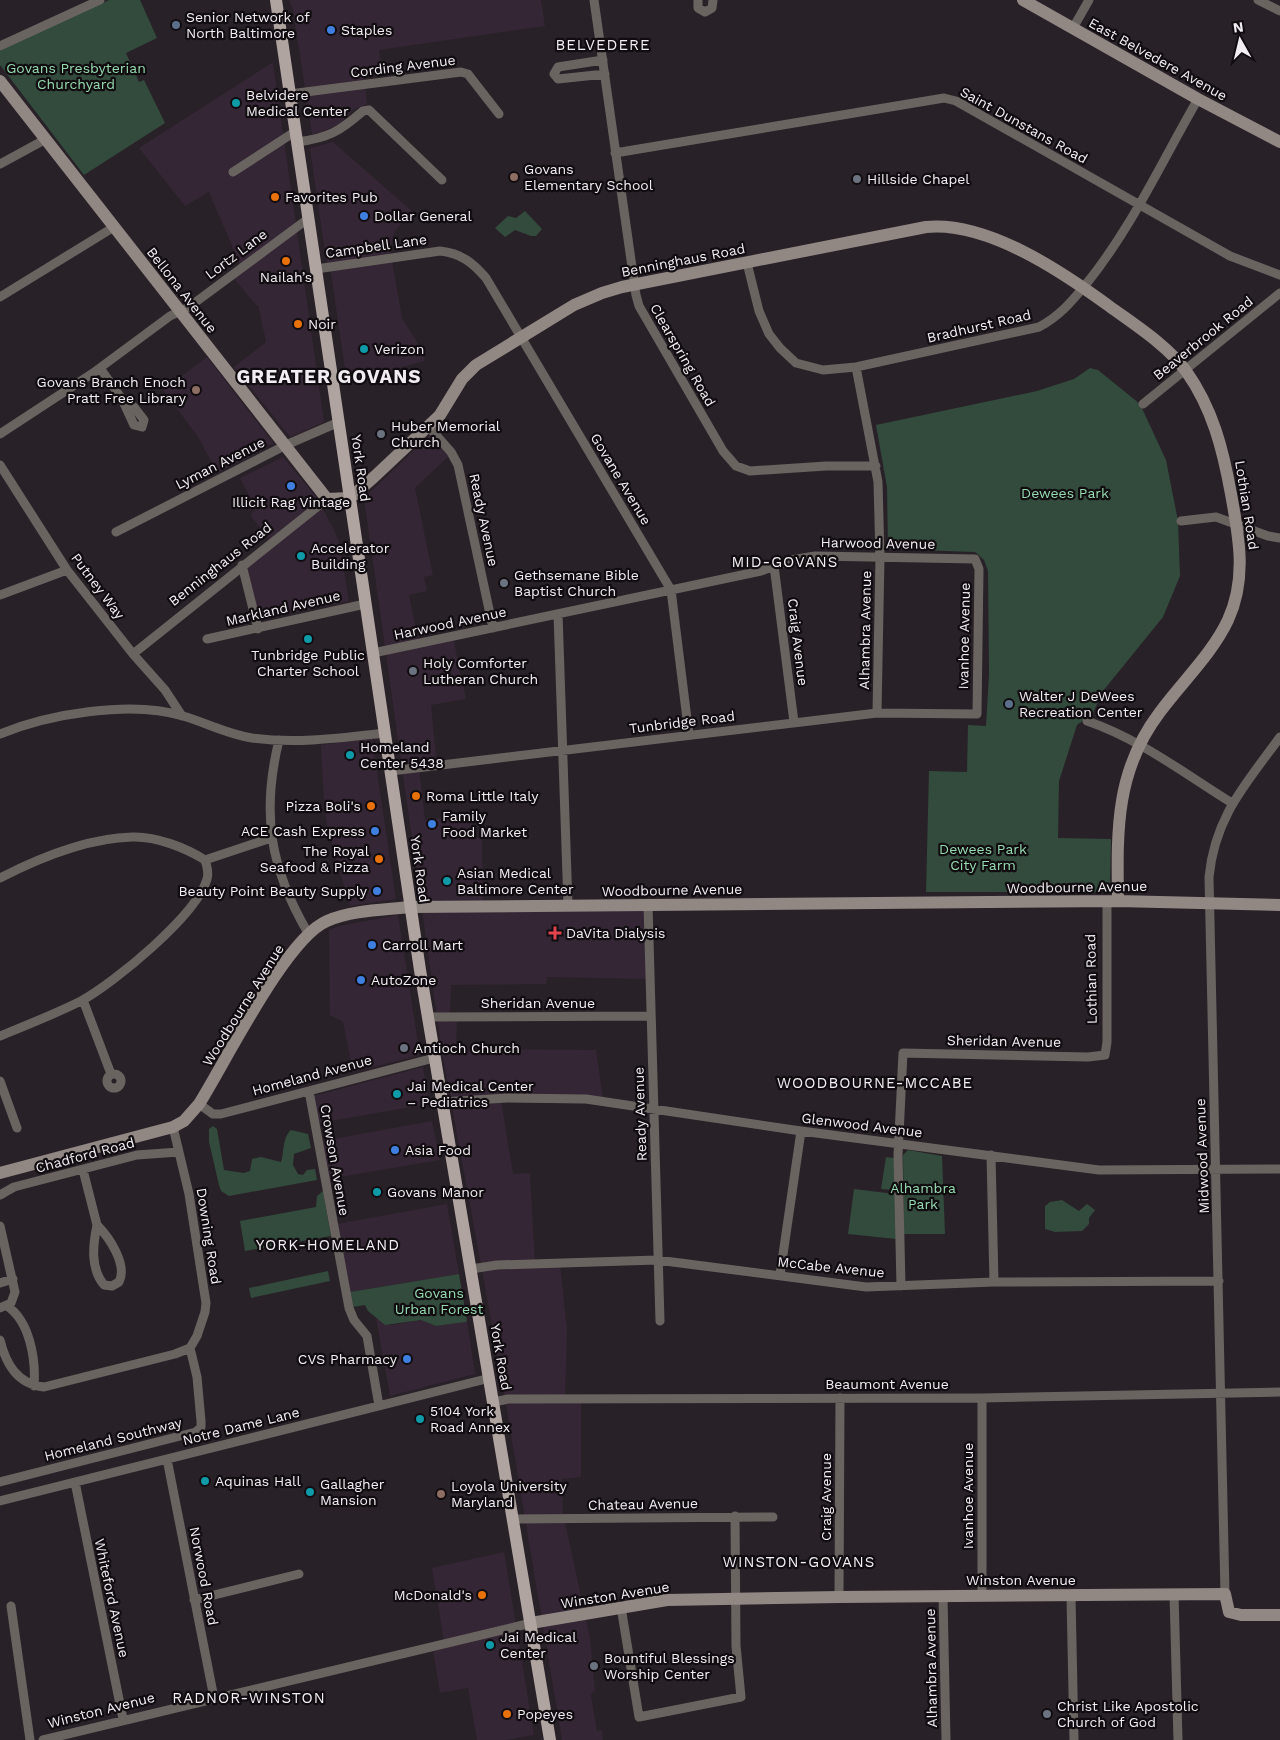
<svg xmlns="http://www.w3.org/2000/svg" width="1280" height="1740" font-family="'Work Sans',sans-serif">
  <rect width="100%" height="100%" fill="#292128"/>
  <path fill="#342634" d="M289,0H541L545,26L379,50L382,75L364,78L367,104L353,110L339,124L322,132L312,134L293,10Z
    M273,62L324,422L290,437L234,367L266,342L258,305H256L231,275L241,267L209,192L185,206L139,148Z
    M333,142L413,212L394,232L390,250L402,318L423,352L425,361L347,382L331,274L326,258L310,150V148Z
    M207,357L274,444L250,448V457L217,472L198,437L163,390Z
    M434,431L452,453L415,488L433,575L424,577L427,591L409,595L419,644L453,637L466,699L431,705L437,766L419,768L425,820L473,814L474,838H482L483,906H647L649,979L547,977L546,984L451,985L450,1017L457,1018L456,1049L596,1050L604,1105L501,1100L513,1174L530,1173L535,1264L560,1263L567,1330L565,1401H581V1477L562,1479L563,1513L590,1638L595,1690L591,1695L597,1731L602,1730L603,1740H562L500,1369L442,1052L364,498Z
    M283,457L317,498L334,530L340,545L349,601L259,620L247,566L274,545L250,515L256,509L240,478Z
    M372,738L396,899L350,906L328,831L324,806L321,745Z
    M398,915L420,1055L353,1072L343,1022L330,1015L329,930L339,926Z
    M423,1067L429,1104L318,1123L314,1096Z
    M432,1121L440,1160L328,1179L322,1141Z
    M447,1204L459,1274L350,1292L337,1224Z
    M376,1318L385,1324L392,1325L421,1320L436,1326L467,1321L475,1374L390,1396Z
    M504,1552L534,1735L506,1740H477L468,1688L440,1693L433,1651L445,1647L432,1568Z"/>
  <path fill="#324b3c" d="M109,0H140L157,38L126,53L139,82L144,80L165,123L84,175L0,65V50Z
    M525,211L542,229L536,236H531L515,230L505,237L495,228L508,216L516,218Z
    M1090,368L1098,370L1140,404L1166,460L1178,521L1180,576L1163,617L1103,691L1093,713L1077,725L1059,781L1058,838L1111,839L1110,892H926L929,771L967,772L968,725L986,726L989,674L988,571L984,560L975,552L888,549L887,487L876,425L1037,391L1074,379Z
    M213,1126L217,1129L224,1170L244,1173L250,1171L252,1159L261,1157L281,1162C284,1154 282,1138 291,1130L308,1134L311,1148L294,1154L293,1165L298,1174L303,1175L307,1170L315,1169L317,1180L229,1196L221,1191L219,1185L209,1142V1129Z
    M908,1150L942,1156L945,1234H904L903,1155Z
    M886,1157L894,1158V1190L881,1189Z
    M854,1189L895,1194L896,1239L848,1234Z
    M323,1191L331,1236L245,1251L240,1221L316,1207L317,1196Z
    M1062,1200L1079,1211L1087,1204L1095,1210L1089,1218V1224L1082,1231L1055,1232L1045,1229V1206L1050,1202Z
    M328,1271L330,1281L251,1298L249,1288Z
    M459,1274L467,1321L465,1322L436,1326L421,1320L385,1325L368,1311L365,1305L353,1307L350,1292Z"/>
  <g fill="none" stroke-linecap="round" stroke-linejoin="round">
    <path stroke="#6a6461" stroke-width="9" d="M594,0L636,295L639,306L723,451L736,466L750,471L826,466H876
      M698,0V8L705,12L712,8L713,0
      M1258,0L1280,11
      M1073,28L1089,0
      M0,46L100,0
      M603,60L558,67L554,74L558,79L605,74
      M290,94L461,72L468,74L471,78L499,114
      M297,142C329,138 340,131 363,111L369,110L442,180
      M615,153L944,98L956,101L1230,256L1280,275
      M0,164L46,139
      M233,172L296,131
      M747,263L759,311L769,334L780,348L796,363L823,370L856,367L1039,327C1060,316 1072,301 1087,283C1132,227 1162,161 1198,99
      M316,269L440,251C461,253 473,263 486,278L671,590L689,735
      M0,297L114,227
      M856,367L878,482L880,557L877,713
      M100,368L122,399L134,425L142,427L144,420L134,407L122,399
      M1143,404L1280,293
      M428,426L451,452L458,465L493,628
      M0,434L93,373L170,316L189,307L309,218
      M0,465L67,570L133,654L165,690L182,716
      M1181,521L1216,517L1268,536L1280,538
      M116,532L286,445L339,422
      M242,565L258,629
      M774,566L794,722
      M0,595L67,570
      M558,614L568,905
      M207,639L365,604
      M373,653L761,571L791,560L815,556L975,559L979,569L977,714L877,713L391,771
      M133,654L327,499
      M1087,721C1140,739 1185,774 1232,803
      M0,734C49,714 131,700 183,716C207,723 227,734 252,738C297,744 340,738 385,733
      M279,740C261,814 270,868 308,933
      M205,860L271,838
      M0,878C39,858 87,838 132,837C156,836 186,848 205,860
      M648,905L660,1321
      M83,1000L111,1074
      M427,1017L649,1016
      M0,1036C27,1025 55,1014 81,1001C114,983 197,915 207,879C209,873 207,866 205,860
      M107 1081a7 7 0 1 1 14 0a7 7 0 1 1-14 0Z
      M0,1081L17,1128
      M309,1091L349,1308L354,1320L367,1336L379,1406
      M442,1102L507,1098L586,1099L801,1131L1099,1170L1280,1169
      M199,1104L213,1114H221L434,1058
      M991,1155L994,1282
      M83,1170L97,1225
      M0,1195L14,1187L137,1155L179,1152
      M97,1225C109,1237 128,1265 119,1282L112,1286L104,1285C90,1268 93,1245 97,1225Z
      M0,1226L15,1292L11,1303L0,1308
      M471,1269L497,1265L657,1260L866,1287L994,1282L1219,1281
      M780,1275L801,1131
      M0,1283L13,1279
      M901,1286L898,1155L903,1053L1088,1057L1105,1055L1107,1042V902
      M7,1306C30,1321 36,1360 34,1386
      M0,1340C6,1364 17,1384 44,1387L175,1354L190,1348L197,1336L205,1312L206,1303L189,1194L173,1127
      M982,1398V1595
      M494,1402L508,1399L982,1398L1280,1392
      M167,1459L214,1698
      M0,1482L196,1432L201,1427V1421L197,1377L190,1348
      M75,1482L123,1719
      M0,1501L490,1378
      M513,1519L773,1517
      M1174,1594L1178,1740
      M1225,1594L1209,877C1215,816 1246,784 1280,737
      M943,1596L946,1740
      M1071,1596L1074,1740
      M839,1597L840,1398
      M194,1600L299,1574
      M11,1606L30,1740
      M621,1607L639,1717L741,1697L736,1646L735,1516
      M43,1740L531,1623"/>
    <path stroke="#918884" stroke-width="12" d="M1023,0L1198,99L1280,142
      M0,81L327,499L350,498L374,477L440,415L462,379L476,365L574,305L602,293L622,287L926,227C987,221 1061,271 1109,306C1135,325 1167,345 1186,371C1213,409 1223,450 1231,494C1239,537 1247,579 1228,620C1212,654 1182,682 1160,712C1115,771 1117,831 1118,901
      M0,1173L173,1127L184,1121L199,1104C225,1063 286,938 327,921C352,910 384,910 410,907L1118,901L1280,905
      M531,1623L667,1600L839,1597L1225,1594L1229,1612L1241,1615H1280"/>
    <path stroke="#afa49f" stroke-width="12" d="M276,0L420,970L550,1740"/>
  </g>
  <g fill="#5c6f8a" stroke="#100c0f" stroke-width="2">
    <circle cx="176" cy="25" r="5"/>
    <circle cx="1009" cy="704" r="5"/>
  </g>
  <g fill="#3f7fe0" stroke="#100c0f" stroke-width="2">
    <circle cx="331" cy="30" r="5"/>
    <circle cx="364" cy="216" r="5"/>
    <circle cx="291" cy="486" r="5"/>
    <circle cx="432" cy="824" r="5"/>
    <circle cx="375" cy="831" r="5"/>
    <circle cx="377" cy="891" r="5"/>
    <circle cx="372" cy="945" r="5"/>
    <circle cx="361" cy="980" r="5"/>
    <circle cx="395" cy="1150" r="5"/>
    <circle cx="407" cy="1359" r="5"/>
  </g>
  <g fill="#0f9aa8" stroke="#100c0f" stroke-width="2">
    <circle cx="236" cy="103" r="5"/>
    <circle cx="364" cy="349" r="5"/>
    <circle cx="301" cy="556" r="5"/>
    <circle cx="308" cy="639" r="5"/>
    <circle cx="350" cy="755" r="5"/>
    <circle cx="447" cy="881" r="5"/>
    <circle cx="397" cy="1094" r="5"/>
    <circle cx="377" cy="1192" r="5"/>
    <circle cx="420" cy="1419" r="5"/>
    <circle cx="205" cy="1481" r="5"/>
    <circle cx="310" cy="1492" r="5"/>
    <circle cx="490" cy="1645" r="5"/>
  </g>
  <g fill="#8d6e63" stroke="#100c0f" stroke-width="2">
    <circle cx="514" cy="177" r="5"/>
    <circle cx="196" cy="390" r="5"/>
    <circle cx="441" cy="1494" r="5"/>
  </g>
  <g fill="#6b7280" stroke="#100c0f" stroke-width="2">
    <circle cx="857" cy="179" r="5"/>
    <circle cx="381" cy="434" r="5"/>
    <circle cx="504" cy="583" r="5"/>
    <circle cx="413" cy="671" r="5"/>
    <circle cx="404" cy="1048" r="5"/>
    <circle cx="594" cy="1666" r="5"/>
    <circle cx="1047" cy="1714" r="5"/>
  </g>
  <g fill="#e8710a" stroke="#100c0f" stroke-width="2">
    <circle cx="275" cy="197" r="5"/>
    <circle cx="286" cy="261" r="5"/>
    <circle cx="298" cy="324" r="5"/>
    <circle cx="416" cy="796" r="5"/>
    <circle cx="371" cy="806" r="5"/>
    <circle cx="379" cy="859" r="5"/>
    <circle cx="482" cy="1595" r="5"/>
    <circle cx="507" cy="1714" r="5"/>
  </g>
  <path fill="#e0444e" stroke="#100c0f" stroke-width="2" d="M552.5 925.5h5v5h5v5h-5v5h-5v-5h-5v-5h5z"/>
  <g text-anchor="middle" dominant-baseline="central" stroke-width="4.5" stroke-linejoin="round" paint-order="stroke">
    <g font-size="14" fill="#f2edf2" stroke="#100c0f" text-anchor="start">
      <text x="186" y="17">Senior Network of<tspan x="186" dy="16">North Baltimore</tspan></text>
      <text x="341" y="30">Staples</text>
      <text x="246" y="95">Belvidere<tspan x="246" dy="16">Medical Center</tspan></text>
      <text x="524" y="169">Govans<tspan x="524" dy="16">Elementary School</tspan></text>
      <text x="867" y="179">Hillside Chapel</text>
      <text x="285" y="197">Favorites Pub</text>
      <text x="374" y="216">Dollar General</text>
      <text x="286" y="277" text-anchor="middle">Nailah’s</text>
      <text x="308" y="324">Noir</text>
      <text x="374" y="349">Verizon</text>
      <text x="186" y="382" text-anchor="end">Govans Branch Enoch<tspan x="186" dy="16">Pratt Free Library</tspan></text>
      <text x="391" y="426">Huber Memorial<tspan x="391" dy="16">Church</tspan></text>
      <text x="291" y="502" text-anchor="middle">Illicit Rag Vintage</text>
      <text x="311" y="548">Accelerator<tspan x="311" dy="16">Building</tspan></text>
      <text x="514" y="575">Gethsemane Bible<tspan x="514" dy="16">Baptist Church</tspan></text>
      <text x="308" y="655" text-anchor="middle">Tunbridge Public<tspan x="308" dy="16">Charter School</tspan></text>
      <text x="423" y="663">Holy Comforter<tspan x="423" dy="16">Lutheran Church</tspan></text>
      <text x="1019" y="696">Walter J DeWees<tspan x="1019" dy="16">Recreation Center</tspan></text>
      <text x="360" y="747">Homeland<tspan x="360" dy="16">Center 5438</tspan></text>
      <text x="426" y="796">Roma Little Italy</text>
      <text x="361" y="806" text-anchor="end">Pizza Boli's</text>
      <text x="442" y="816">Family<tspan x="442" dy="16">Food Market</tspan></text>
      <text x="365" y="831" text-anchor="end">ACE Cash Express</text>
      <text x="369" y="851" text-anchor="end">The Royal<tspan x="369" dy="16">Seafood &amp; Pizza</tspan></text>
      <text x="457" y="873">Asian Medical<tspan x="457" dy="16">Baltimore Center</tspan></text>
      <text x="367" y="891" text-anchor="end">Beauty Point Beauty Supply</text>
      <text x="566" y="933">DaVita Dialysis</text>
      <text x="382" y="945">Carroll Mart</text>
      <text x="371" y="980">AutoZone</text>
      <text x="414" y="1048">Antioch Church</text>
      <text x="407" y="1086">Jai Medical Center<tspan x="407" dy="16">– Pediatrics</tspan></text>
      <text x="405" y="1150">Asia Food</text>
      <text x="387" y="1192">Govans Manor</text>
      <text x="397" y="1359" text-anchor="end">CVS Pharmacy</text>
      <text x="430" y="1411">5104 York<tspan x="430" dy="16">Road Annex</tspan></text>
      <text x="215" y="1481">Aquinas Hall</text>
      <text x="320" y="1484">Gallagher<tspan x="320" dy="16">Mansion</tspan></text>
      <text x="451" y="1486">Loyola University<tspan x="451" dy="16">Maryland</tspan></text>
      <text x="472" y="1595" text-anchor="end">McDonald's</text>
      <text x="500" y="1637">Jai Medical<tspan x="500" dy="16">Center</tspan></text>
      <text x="604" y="1658">Bountiful Blessings<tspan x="604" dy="16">Worship Center</tspan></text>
      <text x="1057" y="1706">Christ Like Apostolic<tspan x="1057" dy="16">Church of God</tspan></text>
      <text x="517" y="1714">Popeyes</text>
    </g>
    <g font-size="14" fill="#f2edf2" stroke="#100c0f">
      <text transform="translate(1158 59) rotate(29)">East Belvedere Avenue</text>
      <text transform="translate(403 66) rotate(-7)">Cording Avenue</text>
      <text transform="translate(1024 125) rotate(29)">Saint Dunstans Road</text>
      <text transform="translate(376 246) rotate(-8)">Campbell Lane</text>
      <text transform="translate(236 254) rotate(-37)">Lortz Lane</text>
      <text transform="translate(683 260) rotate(-11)">Benninghaus Road</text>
      <text transform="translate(182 290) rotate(52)">Bellona Avenue</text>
      <text transform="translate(979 326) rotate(-13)">Bradhurst Road</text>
      <text transform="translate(1203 338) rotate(-39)">Beaverbrook Road</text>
      <text transform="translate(683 355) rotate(60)">Clearspring Road</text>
      <text transform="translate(220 463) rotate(-27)">Lyman Avenue</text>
      <text transform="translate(361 468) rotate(82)">York Road</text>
      <text transform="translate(621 479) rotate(59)">Govane Avenue</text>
      <text transform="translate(1247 505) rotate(81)">Lothian Road</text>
      <text transform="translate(484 520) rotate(78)">Ready Avenue</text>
      <text transform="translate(878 543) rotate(1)">Harwood Avenue</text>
      <text transform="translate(220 564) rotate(-38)">Benninghaus Road</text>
      <text transform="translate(98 586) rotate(53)">Putney Way</text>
      <text transform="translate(283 608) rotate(-13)">Markland Avenue</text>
      <text transform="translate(450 623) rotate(-12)">Harwood Avenue</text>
      <text transform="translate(865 630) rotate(-89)">Alhambra Avenue</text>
      <text transform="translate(964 636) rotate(-89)">Ivanhoe Avenue</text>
      <text transform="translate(798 642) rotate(83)">Craig Avenue</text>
      <text transform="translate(682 722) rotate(-7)">Tunbridge Road</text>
      <text transform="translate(420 869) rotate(82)">York Road</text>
      <text transform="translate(1077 887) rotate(-1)">Woodbourne Avenue</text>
      <text transform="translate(672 890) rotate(-1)">Woodbourne Avenue</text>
      <text transform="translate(1091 979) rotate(-91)">Lothian Road</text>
      <text x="538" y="1003">Sheridan Avenue</text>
      <text transform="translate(243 1005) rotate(-58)">Woodbourne Avenue</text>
      <text transform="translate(1004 1041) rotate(1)">Sheridan Avenue</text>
      <text transform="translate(312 1075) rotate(-15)">Homeland Avenue</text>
      <text transform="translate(640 1114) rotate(-92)">Ready Avenue</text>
      <text transform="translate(862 1125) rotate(7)">Glenwood Avenue</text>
      <text transform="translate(85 1155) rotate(-15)">Chadford Road</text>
      <text transform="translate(1202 1156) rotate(-92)">Midwood Avenue</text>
      <text transform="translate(335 1160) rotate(80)">Crowson Avenue</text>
      <text transform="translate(209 1236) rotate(81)">Downing Road</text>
      <text transform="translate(831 1267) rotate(6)">McCabe Avenue</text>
      <text transform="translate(501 1357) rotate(80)">York Road</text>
      <text x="887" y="1384">Beaumont Avenue</text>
      <text transform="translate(241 1426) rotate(-14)">Notre Dame Lane</text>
      <text transform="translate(113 1439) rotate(-14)">Homeland Southway</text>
      <text transform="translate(968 1496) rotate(-90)">Ivanhoe Avenue</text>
      <text transform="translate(826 1497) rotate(-90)">Craig Avenue</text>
      <text transform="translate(643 1504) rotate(-1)">Chateau Avenue</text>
      <text transform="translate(204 1576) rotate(79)">Norwood Road</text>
      <text x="1021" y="1580">Winston Avenue</text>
      <text transform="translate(615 1595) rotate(-9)">Winston Avenue</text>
      <text transform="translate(112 1598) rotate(78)">Whiteford Avenue</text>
      <text transform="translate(931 1668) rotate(-91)">Alhambra Avenue</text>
      <text transform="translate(101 1710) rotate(-14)">Winston Avenue</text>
    </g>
    <g font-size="14" fill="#96dbb0" stroke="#100c0f">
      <text x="76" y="68">Govans Presbyterian<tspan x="76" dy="16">Churchyard</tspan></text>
      <text x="1065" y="493">Dewees Park</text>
      <text x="983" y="849">Dewees Park<tspan x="983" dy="16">City Farm</tspan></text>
      <text x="923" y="1188">Alhambra<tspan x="923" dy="16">Park</tspan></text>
      <text x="439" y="1293">Govans<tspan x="439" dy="16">Urban Forest</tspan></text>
    </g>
    <g font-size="15" letter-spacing="1" fill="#f2edf2" stroke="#100c0f">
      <text x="603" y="45">BELVEDERE</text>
      <text x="785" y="562">MID-GOVANS</text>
      <text x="875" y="1083">WOODBOURNE-MCCABE</text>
      <text x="328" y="1245">YORK-HOMELAND</text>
      <text x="799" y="1562">WINSTON-GOVANS</text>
      <text x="249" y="1698">RADNOR-WINSTON</text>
    </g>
    <g font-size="19" font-weight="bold" letter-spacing="1" fill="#f2edf2" stroke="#100c0f">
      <text x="329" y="376">GREATER GOVANS</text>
    </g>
  </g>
  <g transform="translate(1240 40) rotate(352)" stroke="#100c0f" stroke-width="4" paint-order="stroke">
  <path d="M0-4L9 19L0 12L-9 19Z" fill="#f2edf2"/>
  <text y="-8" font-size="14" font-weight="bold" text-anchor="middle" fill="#f2edf2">N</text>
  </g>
</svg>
